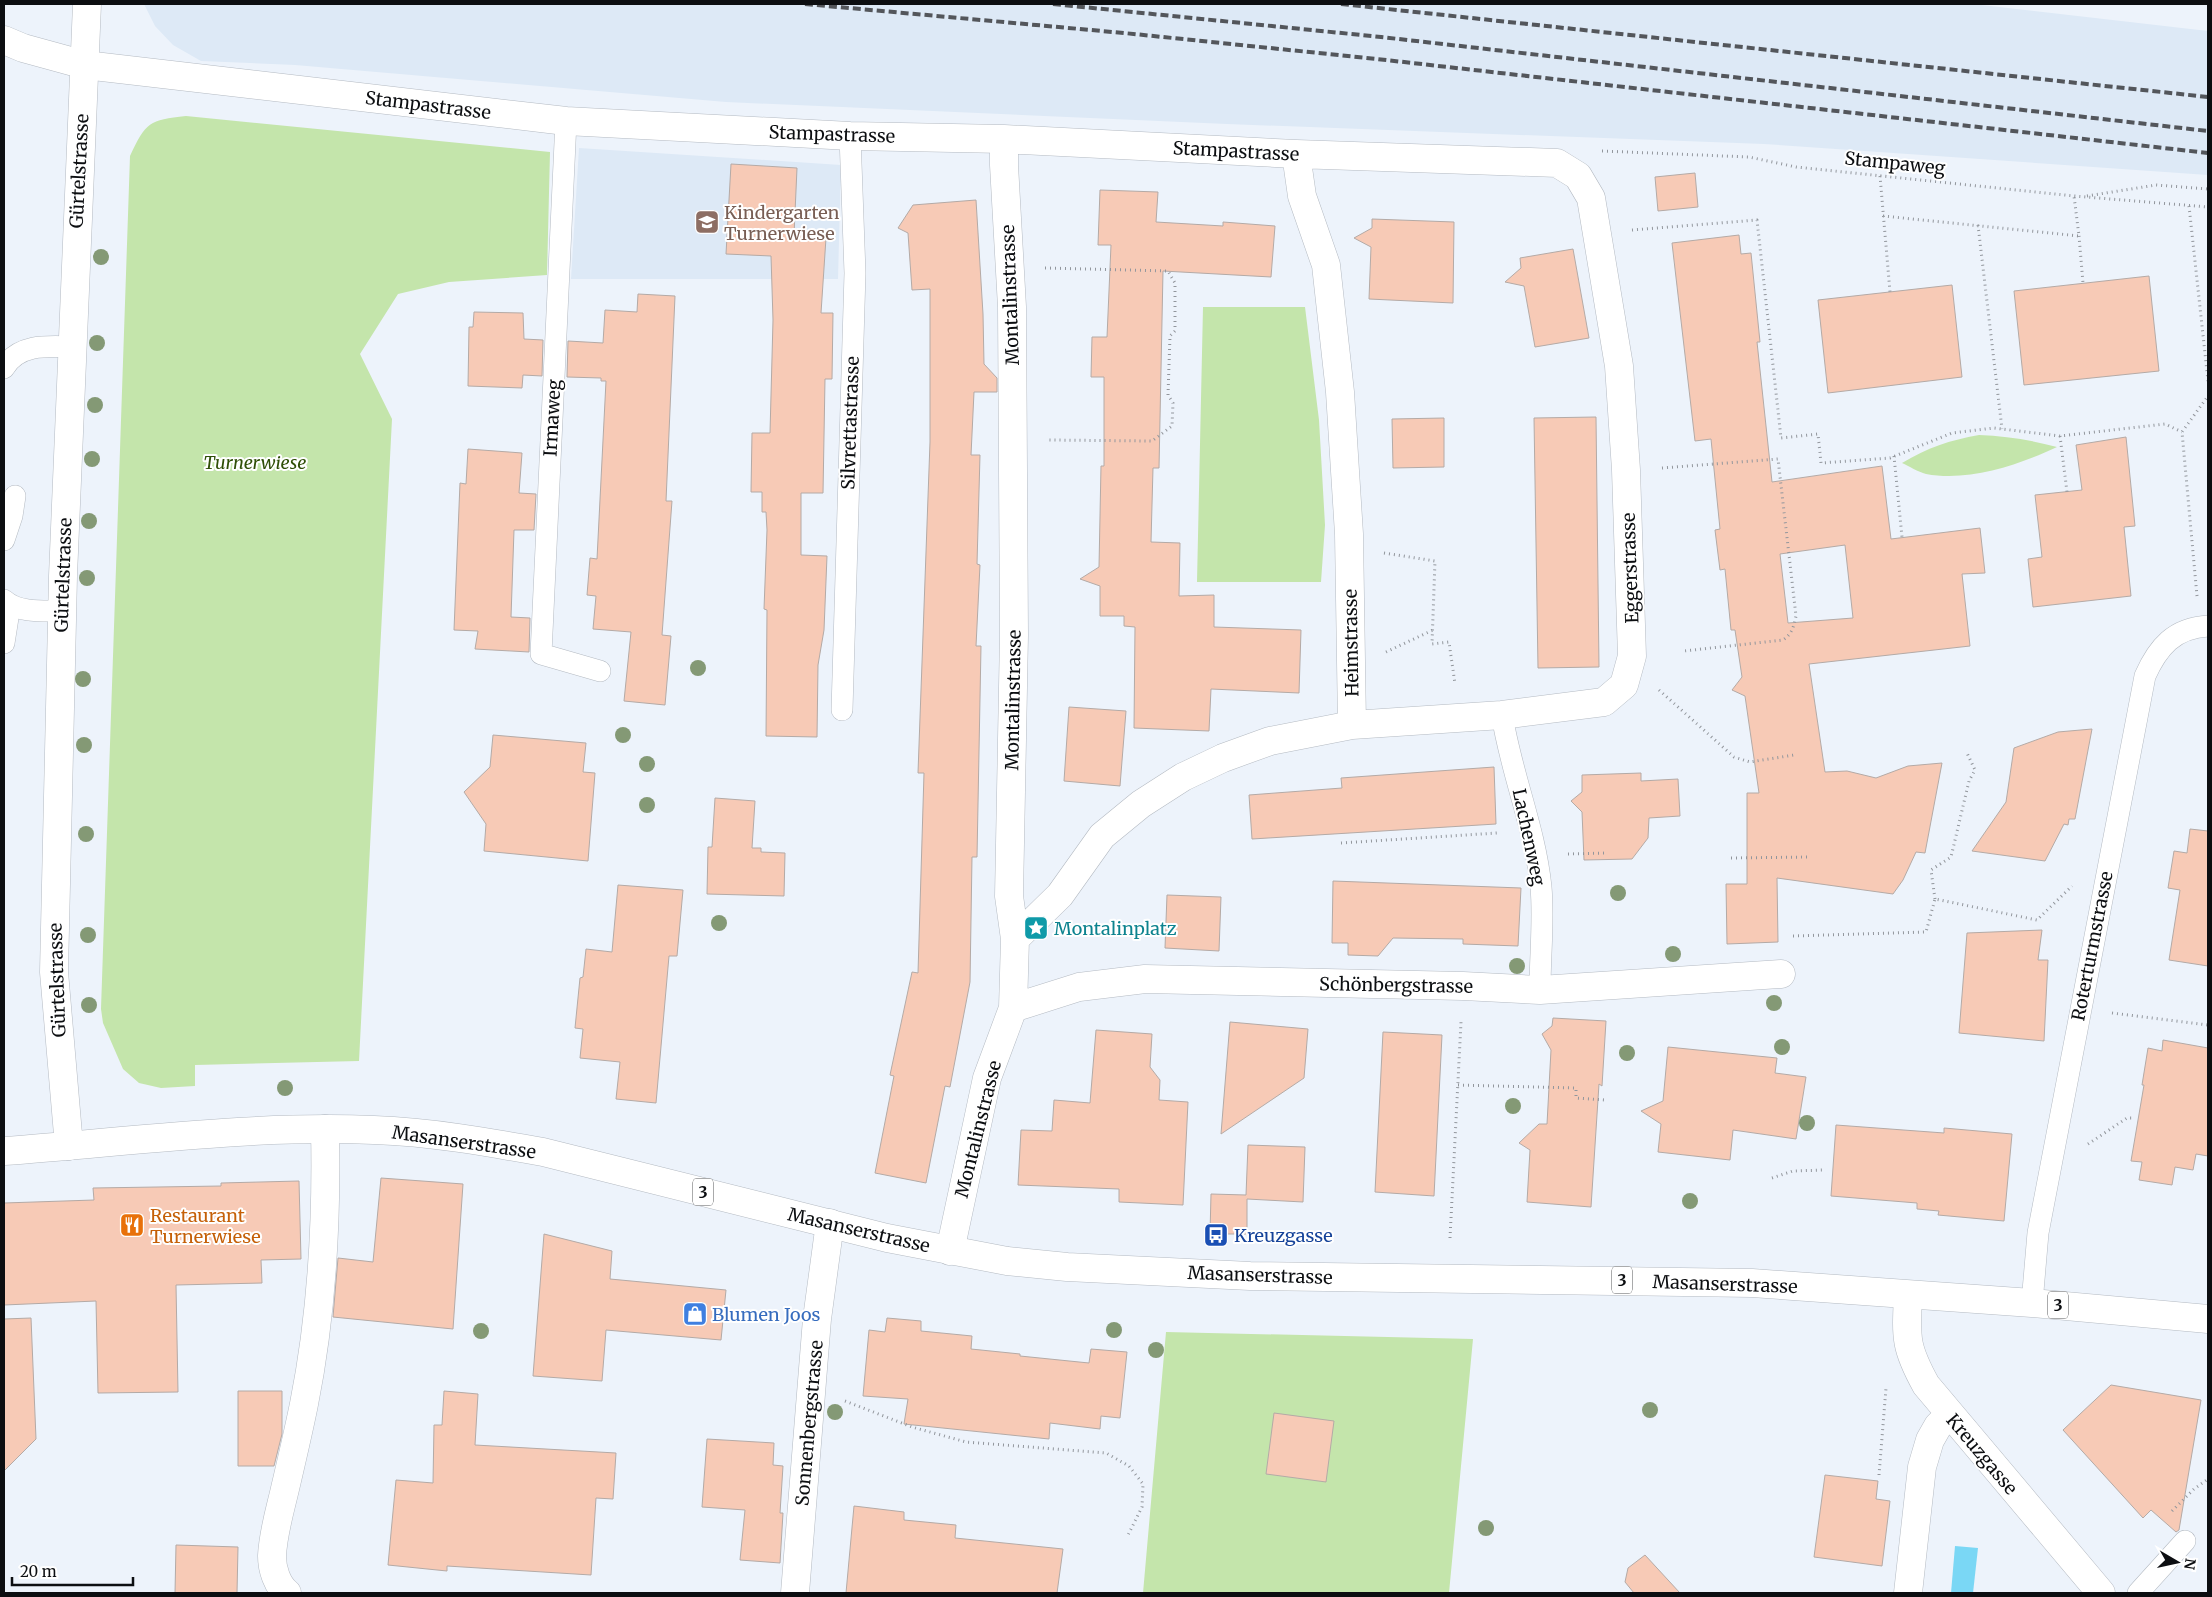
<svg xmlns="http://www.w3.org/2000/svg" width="2212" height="1597" font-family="Merriweather,serif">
  <rect width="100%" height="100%" fill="#edf3fb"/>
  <path fill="#dde9f6" d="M144,4H1973L2208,31V175L1764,144L1227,124L726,102L295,65L201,61L173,45L155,26Z
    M579,148L841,165L838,279H571Z"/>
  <path fill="#c4e5ab" d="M186,116L550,152L547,275L449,282L398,294L360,354L392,419L359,1061L195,1065V1086L161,1088L139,1083L123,1069L103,1023L101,1009L130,156C146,122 149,120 186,116Z
    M1203,307H1305L1319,420L1325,525L1321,582H1197Z
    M1979,435C2006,436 2031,440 2057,447C2019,465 1969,482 1926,474C1918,472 1909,466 1902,463C1927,448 1950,440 1979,435Z
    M1166,1332L1473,1339L1449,1593H1143Z"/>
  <path fill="#7ad7f5" d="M1955,1546L1978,1548L1973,1593H1951Z"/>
  <path fill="#f7cab6" stroke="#b4aaa6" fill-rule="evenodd" d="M731,164L797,168L794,235L826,238L821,313H833L832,379H825L823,493H801V555L827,556L824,630L818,665L817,737L766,736L767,610L764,609L767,530L766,512H762V492H751L752,433H770L773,320L771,256L726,254Z
    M1695,173L1698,207L1658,211L1655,177Z
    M1100,190L1158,192L1156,222L1223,226V222L1275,226L1271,277L1163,271L1159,468H1153L1151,542L1180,543L1179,596L1214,595V627L1301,630L1299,693L1211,689L1209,731L1134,728L1135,627L1124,626V616H1100V586L1080,579L1099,567L1101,466H1104V377H1091L1092,337H1107L1111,245H1098Z
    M976,200L983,314L984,364L997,378V392H974L971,455H980L977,564L980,565L976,646H981L977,857H972L970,982L950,1087L945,1086L926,1183L875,1173L894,1076L890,1075L912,972L918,973L924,773H918L930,442V289L912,290L908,233L898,228L913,205Z
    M1372,219L1454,222L1453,303L1369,299L1371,247L1354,238L1372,228Z
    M1739,235L1741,254L1751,253L1760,342H1757L1772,482L1882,466L1891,539L1980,528L1985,573L1962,574L1970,646L1809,664L1825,772L1847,771L1876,778L1908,766L1942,763L1925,853L1916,852L1903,880L1893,894L1777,878L1778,942L1727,944L1726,884H1747V793H1759L1745,696L1732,690L1742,677L1735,630H1731L1725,569L1720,570L1715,530L1720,529L1711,439L1695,441L1672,243ZM1845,545L1853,618L1788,623L1780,554Z
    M1573,249L1589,338L1535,347L1524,286L1505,282L1521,268L1520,258Z
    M2149,276L2159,371L2024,385L2014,291Z
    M1952,285L1962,377L1828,393L1818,300Z
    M638,294L675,296L666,501H672L662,635L671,636L665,705L624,701L631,632L593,629L596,596L587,595L590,558L597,559L606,381H601V378L567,377L568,341L603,343L605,310L637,312Z
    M474,312L523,313L524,339L543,340L542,376L523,375L522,388L468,386L469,327H473Z
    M1596,417L1599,667L1538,668L1534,418Z
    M1444,418V467L1393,468L1392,419Z
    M2126,437L2135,526L2124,527L2131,596L2033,607L2028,559L2042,557L2035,495L2082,490L2076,445Z
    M468,449L522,453L519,493L536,494L534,530H514L511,617L530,618L529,652L475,649L478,631L454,630L460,483L466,484Z
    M1069,707L1126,711L1120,786L1064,781Z
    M2092,729L2075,819H2069L2068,825L2064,824L2045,861L1972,851L2006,802L2014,748L2058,732Z
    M493,735L586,743L583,772L595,773L588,861L484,851L486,824L464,792L490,767Z
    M1494,767L1496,824L1252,839L1249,795L1342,788L1341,778Z
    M1641,773V781L1678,779L1680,816L1649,818L1648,838L1632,859L1584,860L1582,812L1571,801L1582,792V775Z
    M715,798L755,801L752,848H761V852L785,853L784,896L707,894L708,847H712Z
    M2190,829L2208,831V966L2169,960L2180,890L2168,888L2174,851L2187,853Z
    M1333,881L1521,888L1518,946L1463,944V939L1393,938L1378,956L1348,955V943H1332Z
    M618,885L683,890L677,956H669L656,1103L616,1099L620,1062L580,1058L583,1029L575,1028L580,978L583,977L586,949L612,952Z
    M1167,895L1221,897L1219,951L1165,948Z
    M2042,930L2038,960H2048L2044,1041L1959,1033L1967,933Z
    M1553,1018L1606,1021L1602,1086L1599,1084L1591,1207L1527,1202L1530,1150L1519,1143L1539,1124H1547L1551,1050L1542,1034L1552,1026Z
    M1230,1022L1308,1029L1304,1078L1221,1134Z
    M1096,1030L1152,1034L1150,1067L1160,1080L1159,1100L1188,1102L1183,1205L1119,1202V1189L1018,1185L1021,1130L1052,1131L1054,1100L1090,1103Z
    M1383,1032L1442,1035L1434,1196L1375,1192Z
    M2163,1040L2208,1048V1156L2196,1154L2193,1170L2175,1167L2172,1185L2139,1180L2142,1162L2131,1161L2144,1085H2142L2148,1048L2162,1051Z
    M1668,1047L1777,1058L1775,1073L1806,1077L1796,1139L1733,1130L1730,1160L1658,1152L1661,1124L1641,1111L1663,1101Z
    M1836,1125L1944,1133V1128L2012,1134L2004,1221L1938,1215L1939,1211L1917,1209V1203L1831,1196Z
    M1248,1145L1305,1147L1303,1202L1247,1199V1234H1210L1211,1194L1246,1195Z
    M381,1178L463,1184L453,1329L333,1317L338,1258L373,1262Z
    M299,1181L301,1259L261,1260L262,1283L176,1285L178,1392L98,1393L96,1301L4,1305V1203L94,1200L93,1188L221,1186V1183Z
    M544,1234L612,1251L610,1279L726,1290L721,1340L606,1330L602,1381L533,1376Z
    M31,1318L36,1439L4,1471V1319Z
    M887,1318L921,1321V1331L972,1336L971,1349L1020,1354V1356L1089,1363L1091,1349L1127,1352L1120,1418L1101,1416L1100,1429L1050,1423L1049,1439L904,1424L908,1399L863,1396L869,1330L885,1332Z
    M2111,1385L2201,1400L2179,1530L2176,1532L2151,1510L2143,1518L2063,1430Z
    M238,1391H282V1434L274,1466H238Z
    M444,1391L478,1394L475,1445L616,1453L613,1499L596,1498L591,1575L447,1566V1571L388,1565L396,1480L433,1483L434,1425H442Z
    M1274,1413L1334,1421L1326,1482L1266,1474Z
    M707,1439L774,1443L773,1465L783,1466L780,1513H783L780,1563L740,1560L745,1510L702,1507Z
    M1825,1475L1878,1481L1876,1499L1890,1501L1882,1566L1814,1557Z
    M854,1506L904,1512V1520L956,1525L955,1538L1063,1549L1057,1593H846Z
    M176,1545L238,1547L237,1593H175Z
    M1645,1555L1680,1593H1634L1625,1582L1628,1568Z"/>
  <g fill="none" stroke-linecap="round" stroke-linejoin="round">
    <defs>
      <path id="lane" d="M566,121L541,654L600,671
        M4,368C18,344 47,346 71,347
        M4,540L12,516L15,496
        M4,600C18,613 43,611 62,611
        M4,604L10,605L4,643
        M842,710L855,273L850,136
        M1502,715C1511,773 1535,828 1541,887C1544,920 1540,956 1540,990
        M2032,1303L2038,1233L2145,676C2158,647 2174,628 2208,626
        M2138,1593L2185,1541"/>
      <path id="street" d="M4,40L23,48L85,65L566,121L850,136L1004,139L1296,154L1557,163L1578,176L1591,198L1619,366L1626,470L1632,656L1624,685L1604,702L1502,715L1352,725L1270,741L1223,758L1183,777L1141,804L1102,836L1060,895L1015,939
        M1296,154L1302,196L1326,265L1340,392L1349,534L1352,725
        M1013,1008L1079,987L1145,979L1463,986L1540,990L1781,974
        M950,1251L987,1078L1013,1008L1015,939L1009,896L1014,635L1012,307L1004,165V139
        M1908,1295C1906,1338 1905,1347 1926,1385L2101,1593
        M287,1593C277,1585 272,1569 272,1556C273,1534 279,1514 284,1493C291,1463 298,1434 304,1404C322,1314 327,1220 325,1129
        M795,1593L817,1319L830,1223
        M1908,1593L1922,1467L1930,1440L1938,1426L1949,1415"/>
      <path id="secondary" d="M69,1146L54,972L63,576L87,4"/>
      <path id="primary" d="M4,1151C127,1142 250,1125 374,1130C431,1132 487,1142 543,1152L887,1238L1007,1261L1067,1267L1250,1276L1752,1283L2032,1303L2208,1319"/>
    </defs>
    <use href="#lane" stroke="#b4bac2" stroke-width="22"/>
    <use href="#street" stroke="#b4bac2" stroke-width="29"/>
    <use href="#secondary" stroke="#b4bac2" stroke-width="29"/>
    <use href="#primary" stroke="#b4bac2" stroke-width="29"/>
    <path stroke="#92969c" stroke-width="3" stroke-dasharray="1 4" stroke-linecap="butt" d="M1602,151L1749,157L1796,167L2074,196L2208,207
      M1880,176L1890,292
      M2087,196L2156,185L2208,189
      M2189,206L2208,381
      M1883,216L2079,236L2074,196
      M1978,225L2002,429
      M1632,230L1757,220L1781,438L1818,434L1821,463L1890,458L1952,433L1994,428L2060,436L2165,424L2182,432
      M2079,236L2083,283
      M1045,268L1168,271L1175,283V331L1170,336L1168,395L1173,403L1172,426L1152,441L1049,440
      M2060,436L2067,492
      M1894,456L1902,537
      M1662,468L1778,459L1796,616C1794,626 1792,634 1783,640L1684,651
      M1384,553L1435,561L1432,644L1449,642L1455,684
      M2197,596L2182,432L2208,396
      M1386,652L1433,630
      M1659,690L1734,757L1750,762L1794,755
      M1341,843L1497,833
      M1568,854L1608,853
      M1731,858L1811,857
      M1935,899L1931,870L1951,857L1969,781L1975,770L1967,753
      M1793,936L1926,932L1935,899L2037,920L2072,886
      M2112,1013L2208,1025
      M1458,1085L1576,1088V1098L1605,1100
      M2088,1144L2127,1118H2134
      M1772,1178L1793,1171L1824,1170
      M1450,1238L1461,1022
      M845,1401L912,1427L966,1442L1106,1453L1129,1466L1143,1484L1142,1507L1128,1535
      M1879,1475L1886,1388
      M2172,1511L2194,1489L2208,1479"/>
    <use href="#lane" stroke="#fff" stroke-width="21"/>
    <use href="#street" stroke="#fff" stroke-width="28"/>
    <use href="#secondary" stroke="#fff" stroke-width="28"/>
    <use href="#primary" stroke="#fff" stroke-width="28"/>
    <path stroke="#53565b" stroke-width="4" stroke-dasharray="8 4" stroke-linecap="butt" d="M805,4L1124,33L1377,59L2208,153
      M1053,4L1381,37L2208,131
      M1341,4L2208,97"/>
  </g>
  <g fill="#849975">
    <circle cx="101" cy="257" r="8"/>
    <circle cx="97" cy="343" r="8"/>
    <circle cx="95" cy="405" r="8"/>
    <circle cx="92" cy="459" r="8"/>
    <circle cx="89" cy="521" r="8"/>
    <circle cx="87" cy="578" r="8"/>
    <circle cx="698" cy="668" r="8"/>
    <circle cx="83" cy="679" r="8"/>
    <circle cx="623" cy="735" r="8"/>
    <circle cx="84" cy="745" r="8"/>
    <circle cx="647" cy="764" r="8"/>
    <circle cx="647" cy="805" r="8"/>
    <circle cx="86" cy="834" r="8"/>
    <circle cx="1618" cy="893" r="8"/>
    <circle cx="719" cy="923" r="8"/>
    <circle cx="88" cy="935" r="8"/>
    <circle cx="1673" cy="954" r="8"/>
    <circle cx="1517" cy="966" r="8"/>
    <circle cx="1774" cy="1003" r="8"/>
    <circle cx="89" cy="1005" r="8"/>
    <circle cx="1782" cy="1047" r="8"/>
    <circle cx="1627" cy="1053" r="8"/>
    <circle cx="285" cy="1088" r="8"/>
    <circle cx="1513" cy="1106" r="8"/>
    <circle cx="1807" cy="1123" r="8"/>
    <circle cx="1690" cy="1201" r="8"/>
    <circle cx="1114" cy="1330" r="8"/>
    <circle cx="481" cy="1331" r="8"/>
    <circle cx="1156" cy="1350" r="8"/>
    <circle cx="1650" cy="1410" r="8"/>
    <circle cx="835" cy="1412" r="8"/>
    <circle cx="1486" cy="1528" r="8"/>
  </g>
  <defs>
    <symbol id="school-square" viewBox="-11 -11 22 22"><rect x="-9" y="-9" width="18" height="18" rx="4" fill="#8d6e63" stroke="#fff"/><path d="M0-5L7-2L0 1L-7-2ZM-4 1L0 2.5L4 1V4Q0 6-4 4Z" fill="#fff"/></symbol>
    <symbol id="sight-square" viewBox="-11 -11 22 22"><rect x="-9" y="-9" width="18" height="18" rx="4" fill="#0f9aa8" stroke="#fff"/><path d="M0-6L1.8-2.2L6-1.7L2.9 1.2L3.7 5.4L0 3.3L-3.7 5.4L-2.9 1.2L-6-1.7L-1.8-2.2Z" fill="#fff"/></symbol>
    <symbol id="restaurant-square" viewBox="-11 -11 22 22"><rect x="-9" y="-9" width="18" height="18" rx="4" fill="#e8710a" stroke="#fff"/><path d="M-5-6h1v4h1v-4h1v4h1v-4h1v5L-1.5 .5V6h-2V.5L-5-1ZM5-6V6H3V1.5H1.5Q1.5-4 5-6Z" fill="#fff"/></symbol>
    <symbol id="bus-square" viewBox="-11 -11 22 22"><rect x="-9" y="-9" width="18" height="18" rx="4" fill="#1a4fb4" stroke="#fff"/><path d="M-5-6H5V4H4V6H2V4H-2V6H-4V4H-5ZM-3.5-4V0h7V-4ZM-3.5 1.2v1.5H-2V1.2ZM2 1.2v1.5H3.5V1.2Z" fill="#fff"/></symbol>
    <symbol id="shop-square" viewBox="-11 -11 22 22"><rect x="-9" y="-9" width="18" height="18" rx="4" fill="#3f7fe0" stroke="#fff"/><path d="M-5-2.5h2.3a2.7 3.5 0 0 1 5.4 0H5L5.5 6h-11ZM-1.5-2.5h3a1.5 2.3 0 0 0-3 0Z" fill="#fff"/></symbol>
  </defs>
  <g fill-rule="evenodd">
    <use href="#school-square" x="693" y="208" width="28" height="28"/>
    <use href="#sight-square" x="1022" y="914" width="28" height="28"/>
    <use href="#restaurant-square" x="118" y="1211" width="28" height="28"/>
    <use href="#bus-square" x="1202" y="1221" width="28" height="28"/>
    <use href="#shop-square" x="681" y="1300" width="28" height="28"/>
  </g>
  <g text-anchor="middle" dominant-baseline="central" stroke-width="4" stroke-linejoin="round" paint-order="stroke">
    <g fill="#fff" stroke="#555658" stroke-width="1">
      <rect x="693" y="1178.5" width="20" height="27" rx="4"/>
      <rect x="1612" y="1266.5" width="20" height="27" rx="4"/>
      <rect x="2048" y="1291.5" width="20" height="27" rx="4"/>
    </g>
    <g font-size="16" font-weight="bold" fill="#0c0e11">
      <text x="703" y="1192">3</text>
      <text x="1622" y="1280">3</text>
      <text x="2058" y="1305">3</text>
    </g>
    <g font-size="18" fill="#0c0e11" stroke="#fff">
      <text transform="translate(428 105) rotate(7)">Stampastrasse</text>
      <text transform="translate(832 134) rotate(2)">Stampastrasse</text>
      <text transform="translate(1236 151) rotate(3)">Stampastrasse</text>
      <text transform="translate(1895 163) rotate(6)">Stampaweg</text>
      <text transform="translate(79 171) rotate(-87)">Gürtelstrasse</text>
      <text transform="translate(1010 295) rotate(-92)">Montalinstrasse</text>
      <text transform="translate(552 418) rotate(-87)">Irmaweg</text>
      <text transform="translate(850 423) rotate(-88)">Silvrettastrasse</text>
      <text transform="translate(1630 568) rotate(-92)">Eggerstrasse</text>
      <text transform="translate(63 575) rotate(-88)">Gürtelstrasse</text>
      <text transform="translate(1351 643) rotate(-91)">Heimstrasse</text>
      <text transform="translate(1013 700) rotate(-89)">Montalinstrasse</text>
      <text transform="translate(1529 837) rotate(78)">Lachenweg</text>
      <text transform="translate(2092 946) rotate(-79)">Roterturmstrasse</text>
      <text transform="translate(57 980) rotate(-92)">Gürtelstrasse</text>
      <text transform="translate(1396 985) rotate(1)">Schönbergstrasse</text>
      <text transform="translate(978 1129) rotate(-76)">Montalinstrasse</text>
      <text transform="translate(464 1142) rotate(8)">Masanserstrasse</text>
      <text transform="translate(859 1230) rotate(13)">Masanserstrasse</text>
      <text transform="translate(1260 1275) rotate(2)">Masanserstrasse</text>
      <text transform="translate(1725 1284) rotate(2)">Masanserstrasse</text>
      <text transform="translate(809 1423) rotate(-85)">Sonnenbergstrasse</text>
      <text transform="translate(1982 1454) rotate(50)">Kreuzgasse</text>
    </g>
    <g font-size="18" fill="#785e54" stroke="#fff" text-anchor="start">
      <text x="724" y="212">Kindergarten<tspan x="724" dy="21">Turnerwiese</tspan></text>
    </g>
    <g font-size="18" font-style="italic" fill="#2f4f07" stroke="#fff">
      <text x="255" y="462">Turnerwiese</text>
    </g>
    <g font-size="18" fill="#0d838f" stroke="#fff" text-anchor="start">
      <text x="1054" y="928">Montalinplatz</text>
    </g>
    <g font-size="18" fill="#c56008" stroke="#fff" text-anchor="start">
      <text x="150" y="1215">Restaurant<tspan x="150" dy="21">Turnerwiese</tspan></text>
    </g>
    <g font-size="18" fill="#164399" stroke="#fff" text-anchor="start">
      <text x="1234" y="1235">Kreuzgasse</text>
    </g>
    <g font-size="18" fill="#366cbe" stroke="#fff" text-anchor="start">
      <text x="712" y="1314">Blumen Joos</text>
    </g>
  </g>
  <rect width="2212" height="1597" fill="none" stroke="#0c0e11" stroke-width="10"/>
  <g transform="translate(2177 1562) rotate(99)" stroke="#ffffff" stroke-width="4" paint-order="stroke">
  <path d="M0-4L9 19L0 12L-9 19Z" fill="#0c0e11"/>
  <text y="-8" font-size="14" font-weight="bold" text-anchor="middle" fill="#0c0e11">N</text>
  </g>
  <path d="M12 1577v8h121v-8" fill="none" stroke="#0c0e11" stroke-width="2.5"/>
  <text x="20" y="1577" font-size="15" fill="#0c0e11" stroke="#ffffff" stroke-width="4" paint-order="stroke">20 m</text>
</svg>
